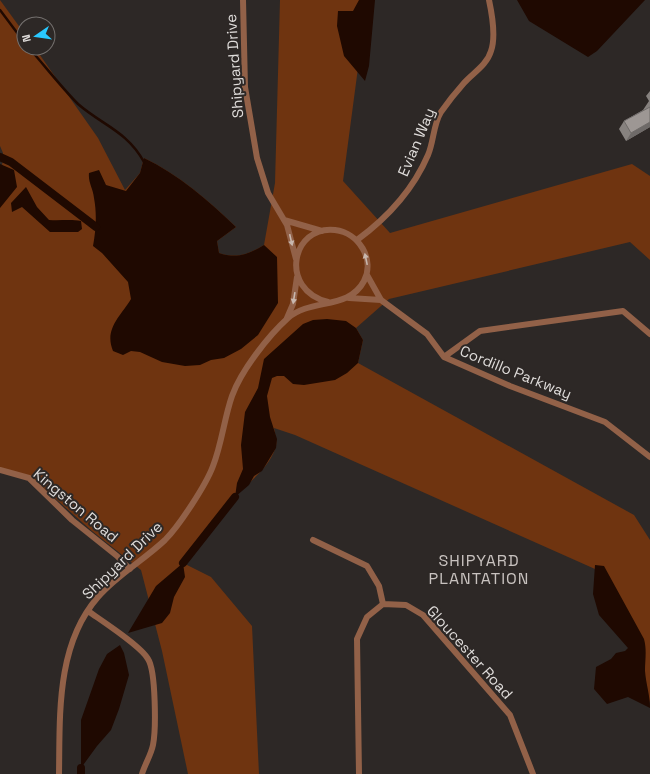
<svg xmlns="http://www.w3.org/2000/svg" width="650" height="774" font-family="'Space Grotesk',sans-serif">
  <rect width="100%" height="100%" fill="#2d2826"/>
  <path fill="#6f3410" d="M0,0L24,33V48H35L98,138L125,190L140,173L144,158C178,174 209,201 236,227L217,241L219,253C237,259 249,254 264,245L275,183L280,0H367L343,181L390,233L632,164L650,176V260L630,242L389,299L356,328L363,340L358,363L634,515L650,540V703L634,642L595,569L295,435L274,428C275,435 278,442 275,449C268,469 249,482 234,497C215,517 199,541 183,563L211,577L252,626L259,774H188L162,651L141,570L92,531L31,477L0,468V196L3,153L0,146Z"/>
  <path fill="#1f0901" d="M359,0H375L369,66L365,81L344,56L337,26L338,11H353Z
    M517,0H645L597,51L588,57L529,21Z
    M144,158C178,174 209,201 236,227L217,241L219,253C237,259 249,254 264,245L277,257L278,303L258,335L241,349L224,358L211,360L200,365L185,366L162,362L140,352L131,351L123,355L113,351C104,329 120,317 131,299L128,282L102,253L93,246C96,230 97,214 94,198C93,188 88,183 89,173L99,170L106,185L126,191L140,173Z
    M0,164L14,170L17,187L0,208Z
    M26,187L37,207L49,220C60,221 70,219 81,221L82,229L78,232H50L22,207L12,212L11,203Z
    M327,319L346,321L356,328L363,340L358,363L347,373L335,380L304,385L293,384L284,376H277L272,378L267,396L270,417L277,439L276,448L262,471L254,476L249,485L235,497L237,483L243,469L241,445L245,412L258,388L264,359L303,324L313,320Z
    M183,563L185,577L174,597L170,613L162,623L128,633L156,586Z
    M595,565L604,566L644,639C647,650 645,660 645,671C646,684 650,695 650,708L628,697L607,704L594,689L596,667L611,659L616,653L625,651L628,648L599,615L593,594Z
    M120,645L124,653L129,675L119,709L111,730L97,746L81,768V720L99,669L107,654Z"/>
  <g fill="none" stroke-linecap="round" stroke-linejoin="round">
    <path stroke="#1f0901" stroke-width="2.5" d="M0,10L24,42
      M29,48C45,66 61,87 78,104C102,125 127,131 144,162"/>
    <path stroke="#1f0901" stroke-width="8" d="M0,157L11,162L96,227
      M183,563L235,497
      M81,774V768"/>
    <path stroke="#926148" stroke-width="6" d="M243,0L245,87L257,158L268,193L287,225L296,259
      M284,220L322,231
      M357,240C387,218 413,190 428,155C434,141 433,125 441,112C448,102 456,92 464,83C473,73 487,65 491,51C496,37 492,14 489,0
      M367,275L381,300L427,334L444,357L510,386L605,422L650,457
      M349,298L381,300
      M287,318L293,304L297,277
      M444,357L480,331L623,311L650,334
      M0,470L29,478L72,520L117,556L130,569
      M313,540L367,566L379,586L383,604
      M88,611C102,621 141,646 148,659C156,671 156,730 153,745C151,755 145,764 142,774
      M59,774C60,715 56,645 98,597C117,575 144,560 165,540C179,526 206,485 213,466C222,443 224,419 232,396C241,371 268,336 288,318C311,298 349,310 364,281C375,259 359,233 335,230C292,225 278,289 328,302
      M359,774L357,639L367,617L383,604L406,605L423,615L510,715L533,774"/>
  </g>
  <path fill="#87827f" d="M650,91V127L626,141L619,129L624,121L643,110L649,101L646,96Z"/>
  <path fill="#6e6a68" d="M650,122V127L626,141L631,133Z"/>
  <path fill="#9d9794" stroke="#6e6a68" d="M650,107V122L631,133L624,121Z"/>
  <defs><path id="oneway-solid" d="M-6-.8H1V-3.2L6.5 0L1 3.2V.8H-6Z"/></defs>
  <g fill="#c8b7ae">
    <use href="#oneway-solid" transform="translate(291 240) rotate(77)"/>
    <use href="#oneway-solid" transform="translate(366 259) rotate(-102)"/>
    <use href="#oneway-solid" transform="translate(294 298) rotate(99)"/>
  </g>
  <g text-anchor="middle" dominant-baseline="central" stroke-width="4" stroke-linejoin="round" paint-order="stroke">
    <g font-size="15" fill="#dfdcda" stroke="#2d2826">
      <text transform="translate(234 66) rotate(-94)">Shipyard Drive</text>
      <text transform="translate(416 142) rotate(-67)">Evian Way</text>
      <text transform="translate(516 372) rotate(22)">Cordillo Parkway</text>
      <text transform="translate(76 505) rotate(40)">Kingston Road</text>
      <text transform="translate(122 560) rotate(-44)">Shipyard Drive</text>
      <text transform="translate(470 652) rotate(48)">Gloucester Road</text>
    </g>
    <g font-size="16" letter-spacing="1" fill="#c8c2bf" stroke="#2d2826">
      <text x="479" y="560">SHIPYARD<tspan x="479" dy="18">PLANTATION</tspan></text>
    </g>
  </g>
  <g transform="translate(36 36) rotate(257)"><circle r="19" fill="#2d2826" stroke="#74706e"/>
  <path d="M0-3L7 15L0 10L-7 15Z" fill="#29c8ff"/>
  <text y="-6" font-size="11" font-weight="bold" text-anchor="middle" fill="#dfdcda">N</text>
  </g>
</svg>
